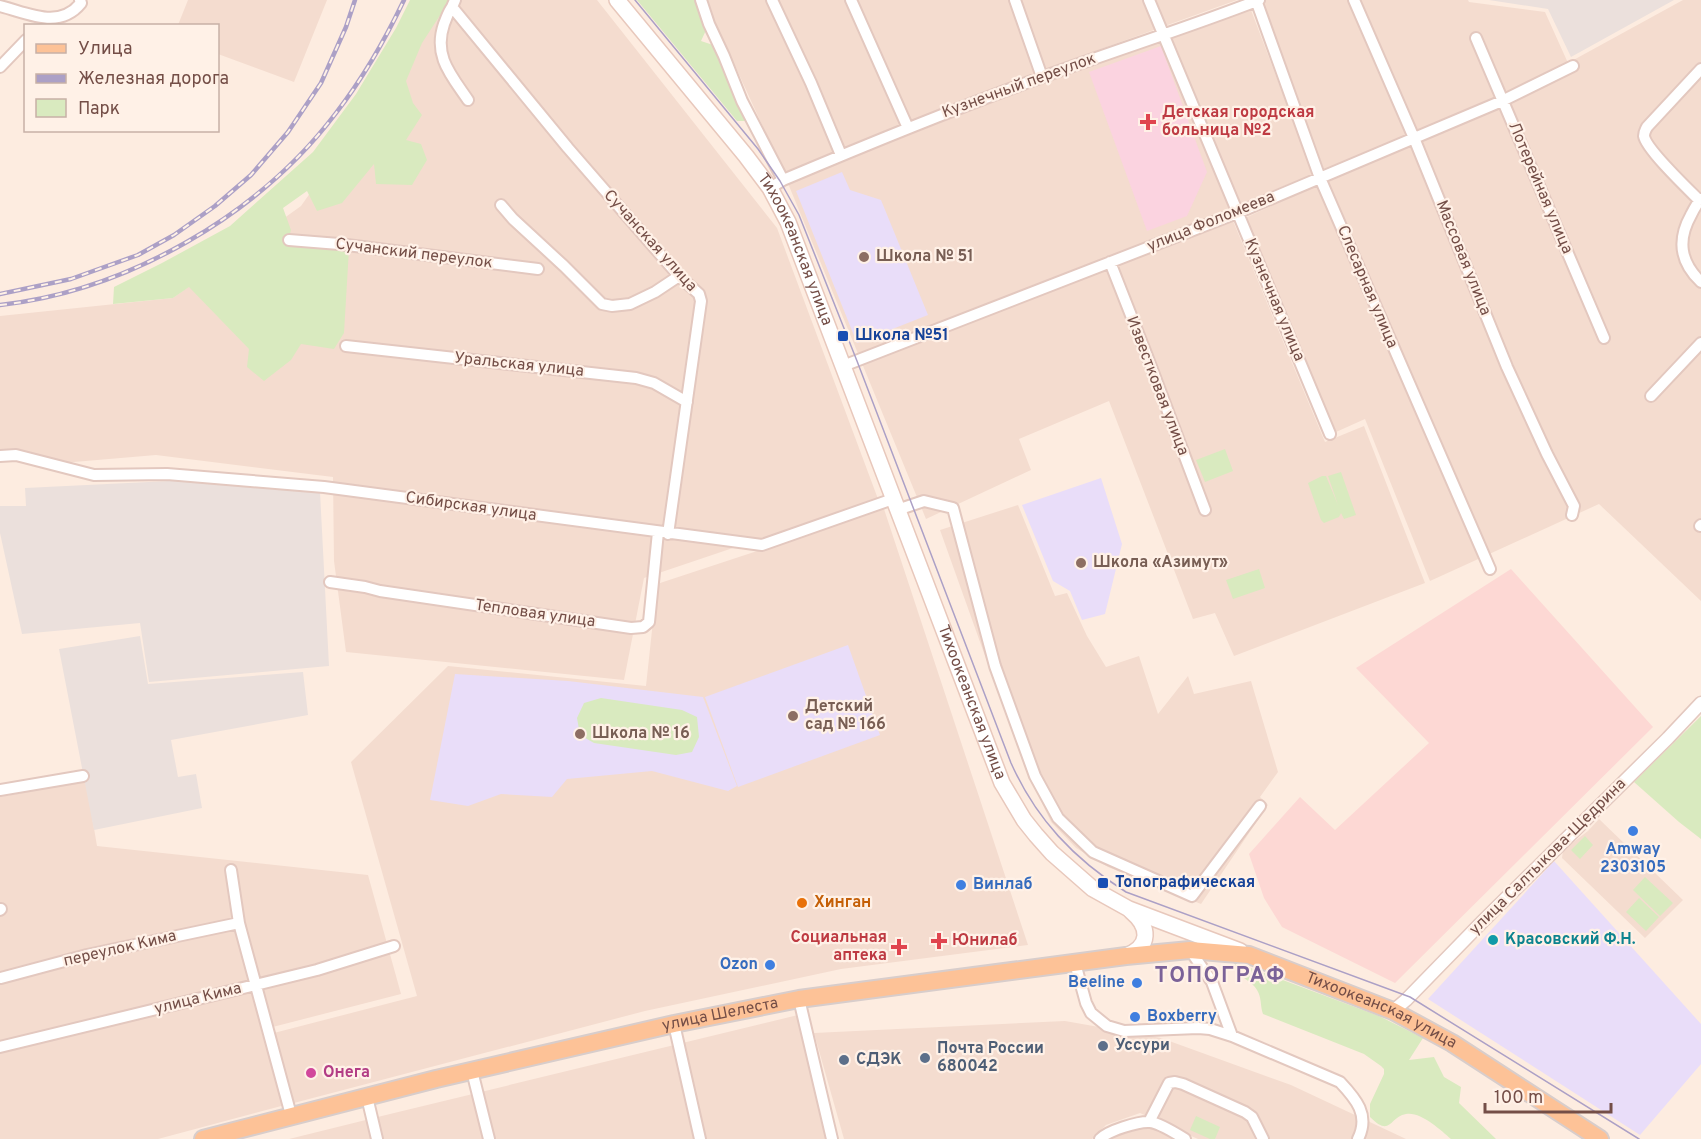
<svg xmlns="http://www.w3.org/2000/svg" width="1701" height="1139" font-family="Overpass,sans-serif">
  <rect width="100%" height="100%" fill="#fdece0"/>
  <path fill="#f4dccf" d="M188,0H327L294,82L218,54V26L178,25Z
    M451,0H597L777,228L878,499L644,578L624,680L346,652L334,561L333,477L156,455L62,463L0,459V316L173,298L301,206L438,11Z
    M705,0H1237L1051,67L784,173Z
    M1260,0H1468L1469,2L1545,12L1568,63L1683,0H1701V601L1599,504L1430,581L1365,419L1336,432L1245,218L1328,180Z
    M1251,10L1313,174L1228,209L1325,442L1364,426L1425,583L1234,656L1215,613L1193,619L1109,401L1019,439L1031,470L926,519L787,181L1002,95Z
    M1018,505L1055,596L1067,593L1087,636L1106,667L1139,656L1158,714L1188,676L1194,694L1251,681L1278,772L1260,797L1268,805L1201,904L1108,867L1076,848L1051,822L1024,765L940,530Z
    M884,509L1028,945L841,969L645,1011L290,1104L270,1034L417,996L351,762L448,666L646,686L657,584Z
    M86,781L97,846L368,875L401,994L261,1030L285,1105L158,1139H0V797Z
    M1599,819L1683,900L1645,938L1562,858L1563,850L1588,831Z
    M798,1015L829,1139H289L390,1114Z
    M1065,1021L1161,1038L1291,1085L1406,1139H1198L1140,1113L1106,1125L1092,1139H844L814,1033Z
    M1147,1125L1176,1139H1103Z"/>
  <path fill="#fdd8d4" d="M1511,569L1653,727L1395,983L1282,927L1264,898L1249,854L1300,797L1335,830L1429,743L1356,668Z"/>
  <path fill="#ebe0dc" d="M1489,0H1674L1571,57L1548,9Z
    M190,480L320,492L329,666L149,682L140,623L22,634L0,533V506H26L25,488Z
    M140,636L148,684L303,672L308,715L171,740L178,777L196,774L202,808L94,830L59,649Z"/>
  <path fill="#e9ddf9" d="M842,172L850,190L881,200L928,315L857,343L796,191Z
    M1101,478L1122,544L1105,614L1082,620L1070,591L1053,581L1022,505Z
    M848,645L880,735L738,787L705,697Z
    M455,674L568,681L703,697L737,786L728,791L652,771L567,779L552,797L501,794L468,806L430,800Z
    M1554,861L1701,1024V1064L1640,1135L1428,999Z"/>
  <path fill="#fbd3e0" d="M1161,46L1207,172L1187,216L1147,231L1089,72Z"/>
  <path fill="#d9eabf" d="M410,0H450L422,43L406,81L413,103L422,115L406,140L421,144L427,160L412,185L376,184L374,164L342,203L317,211L307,191L283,208L291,230L287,245L349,249L344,333L334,349L301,344L291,360L264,381L247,367L249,349L189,287L173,298L113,304L114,287L162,263L230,226L313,152L356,94L396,28Z
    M637,0H698L700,15L707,28L701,41L716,46L742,104L746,121H737Z
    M1225,449L1233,471L1205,482L1196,460Z
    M1341,472L1356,515L1344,519L1341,513L1339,517L1324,523L1321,520L1308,483L1322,476H1326L1338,505L1328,476Z
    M1259,569L1265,588L1233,599L1226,580Z
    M601,698L682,710L697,717L699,737L692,752L676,755L594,743L580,735L577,718L584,703Z
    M1701,716V839L1679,822L1634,782Z
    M1585,836L1593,845L1580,859L1571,850Z
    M1645,877L1673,903L1660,916L1633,890Z
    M1639,898L1659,917L1646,931L1626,912Z
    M1237,963L1379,1016L1423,1038L1409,1060L1434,1057L1444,1077L1461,1087L1459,1103L1496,1139H1451C1441,1130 1420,1111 1406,1114C1389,1117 1391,1138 1370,1117V1104L1384,1074V1069L1381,1066L1364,1054L1263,1014C1260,1006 1262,998 1257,990C1251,979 1236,977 1233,965Z
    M1196,1116L1220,1127L1215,1139H1210L1190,1130Z"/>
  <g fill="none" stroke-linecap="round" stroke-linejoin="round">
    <defs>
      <path id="minor" d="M455,0L452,7L568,148L679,276L699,294L701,301L668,534
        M701,0L709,24L724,56L742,101L783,180
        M772,0L811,83L841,155
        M851,0L908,128
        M1015,0L1042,77
        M1149,0L1330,434
        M1256,0L1320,178L1490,569
        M1354,0L1414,138L1507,367L1547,454L1574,506L1572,515
        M0,6C28,13 59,30 81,3L80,0
        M452,7C448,12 447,17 444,24C433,56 451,75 468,100
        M1476,38L1604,338
        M0,67L26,40
        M770,188L783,180C868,144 953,109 1040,78C1113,51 1187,28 1259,0
        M1701,199C1697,203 1694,209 1691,215C1677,240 1680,262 1701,282
        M1699,200C1688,189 1646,149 1644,136C1644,132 1645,131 1647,127L1701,69
        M501,205L513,219L564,266L602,304L612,306L630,304L655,292L679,276
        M289,240L339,244L538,269
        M1110,262L1147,356L1205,510
        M346,346L636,378L654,383L687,402
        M843,366L1237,213L1502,101L1573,66
        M1651,396L1701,343
        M0,456L16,455L94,475L167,474L324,487L762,545L893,499
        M897,510L924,501L953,508L995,666L1035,776L1058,818L1093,852L1192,896L1260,806
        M1700,526L1701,525
        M330,582L365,587L380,591L631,628L643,627L649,622L658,532
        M0,790L83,776
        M231,870L239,923L291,1115
        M0,910L1,909
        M1190,950L1212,982L1232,1036
        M1075,963L1086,1003L1091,1013L1107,1026L1124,1031L1198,1028L1210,1029L1232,1036L1340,1082C1356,1099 1370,1115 1358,1139
        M1,978L87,955L239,923
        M799,999L832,1139
        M674,1024L700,1139
        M0,1047L317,970L394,946
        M472,1071L489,1139
        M367,1097L377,1139
        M1149,1122L1169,1083L1175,1082L1183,1084L1245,1112L1252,1117L1263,1139
        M1100,1139C1107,1131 1139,1121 1150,1122C1159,1123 1177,1134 1185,1139"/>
      <path id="tertiary" d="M1393,1011L1406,1000L1482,922L1668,738L1701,703"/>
      <g id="secondary">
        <path id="s1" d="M617,0L746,156L770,188L788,222L1002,783L1024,820L1036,835L1052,853L1093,889L1129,909L1240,951"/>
        <path d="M1126,956C1151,946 1150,927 1131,911"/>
      </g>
      <g id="primary">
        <path id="s2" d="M203,1139L436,1079L674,1024L799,999L1126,956L1190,950L1249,955L1393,1011L1452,1043L1600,1139"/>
      </g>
    </defs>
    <use href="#minor" stroke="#e3c8bf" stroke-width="14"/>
    <use href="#tertiary" stroke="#e3c8bf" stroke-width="15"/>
    <use href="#secondary" stroke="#e8c8bc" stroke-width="18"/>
    <use href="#primary" stroke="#d8cdcb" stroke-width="20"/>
    <use href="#minor" stroke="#fff" stroke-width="10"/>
    <use href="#tertiary" stroke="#fff" stroke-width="12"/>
    <use href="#secondary" stroke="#fff" stroke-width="15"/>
    <use href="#primary" stroke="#fdc297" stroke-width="16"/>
    <path stroke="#aca0c6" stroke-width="1.5" d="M635,0L758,149L780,181L799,215L857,361L1011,763C1036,819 1074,859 1126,892L1410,997L1639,1139"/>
    <defs>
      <path id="rail" d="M0,294L71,279L138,255L174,235L215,206L251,175L288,132L321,83L346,27L355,0
        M0,305C127,291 259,215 336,113C363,78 385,40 404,0"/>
    </defs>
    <use href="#rail" stroke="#aca0c6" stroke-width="4.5"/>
    <use href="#rail" stroke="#fff1e7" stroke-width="2" stroke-dasharray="7" stroke-linecap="butt"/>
  </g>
  <g fill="#e0444e" stroke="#fff1e7" stroke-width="2">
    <path d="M1145 113h6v6h6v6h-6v6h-6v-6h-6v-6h6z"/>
    <path d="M936 932h6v6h6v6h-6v6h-6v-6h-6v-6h6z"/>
    <path d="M896 938h6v6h6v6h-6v6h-6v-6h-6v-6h6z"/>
  </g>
  <g fill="#8d6e63" stroke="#fff1e7" stroke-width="2">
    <circle cx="864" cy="257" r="6"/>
    <circle cx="1081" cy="563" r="6"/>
    <circle cx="793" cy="716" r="6"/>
    <circle cx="580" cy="734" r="6"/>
  </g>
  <g fill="#1a4fb4" stroke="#fff1e7" stroke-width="2">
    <rect x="837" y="330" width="12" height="12" rx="3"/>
    <rect x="1097" y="877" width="12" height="12" rx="3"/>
  </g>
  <g fill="#3f7fe0" stroke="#fff1e7" stroke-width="2">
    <circle cx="1633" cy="831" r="6"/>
    <circle cx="961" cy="885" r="6"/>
    <circle cx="770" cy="965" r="6"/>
    <circle cx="1137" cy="983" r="6"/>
    <circle cx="1135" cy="1017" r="6"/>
  </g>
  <circle fill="#e8710a" stroke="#fff1e7" stroke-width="2" cx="802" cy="903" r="6"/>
  <circle fill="#0f9aa8" stroke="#fff1e7" stroke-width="2" cx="1493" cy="940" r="6"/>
  <g fill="#5c6f8a" stroke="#fff1e7" stroke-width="2">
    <circle cx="1103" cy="1046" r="6"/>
    <circle cx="925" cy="1058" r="6"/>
    <circle cx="844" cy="1060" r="6"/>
  </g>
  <circle fill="#d1479c" stroke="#fff1e7" stroke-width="2" cx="311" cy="1073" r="6"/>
  <g text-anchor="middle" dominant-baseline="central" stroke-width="4.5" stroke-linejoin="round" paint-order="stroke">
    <g font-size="16" fill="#744e47" stroke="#fff1e7">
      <text transform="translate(1019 86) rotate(-20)">Кузнечный переулок</text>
      <text transform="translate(1540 188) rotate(67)">Лотерейная улица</text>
      <text transform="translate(1211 222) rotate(-22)">улица Фоломеева</text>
      <text transform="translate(650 241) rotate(48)">Сучанская улица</text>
      <text stroke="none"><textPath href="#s1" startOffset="309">Тихоокеанская улица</textPath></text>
      <text transform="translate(414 254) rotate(7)">Сучанский переулок</text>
      <text transform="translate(1463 258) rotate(68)">Массовая улица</text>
      <text transform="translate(1367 287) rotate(67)">Слесарная улица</text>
      <text transform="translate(1274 300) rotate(67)">Кузнечная улица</text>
      <text transform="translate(519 365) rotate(6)">Уральская улица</text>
      <text transform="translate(1157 386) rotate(69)">Известковая улица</text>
      <text transform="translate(471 507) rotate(8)">Сибирская улица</text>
      <text transform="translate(535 614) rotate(8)">Тепловая улица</text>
      <text stroke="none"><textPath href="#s1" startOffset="795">Тихоокеанская улица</textPath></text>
      <text transform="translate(1548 857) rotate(-45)">улица Салтыкова-Щедрина</text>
      <text transform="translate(120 949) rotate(-13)">переулок Кима</text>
      <text transform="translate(198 999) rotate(-14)">улица Кима</text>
      <text stroke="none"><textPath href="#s2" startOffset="1209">Тихоокеанская улица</textPath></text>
      <text stroke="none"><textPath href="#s2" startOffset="532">улица Шелеста</textPath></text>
    </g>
    <g font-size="16" font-weight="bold" fill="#be3a42" stroke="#fff1e7" text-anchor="start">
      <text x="1162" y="113">Детская городская<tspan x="1162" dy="18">больница №2</tspan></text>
      <text x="887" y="938" text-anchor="end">Социальная<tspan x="887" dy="18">аптека</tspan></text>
      <text x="952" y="941">Юнилаб</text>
    </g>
    <g font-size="16" font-weight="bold" fill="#785e54" stroke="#fff1e7" text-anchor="start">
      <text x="876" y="257">Школа № 51</text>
      <text x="1093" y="563">Школа «Азимут»</text>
      <text x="805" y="707">Детский<tspan x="805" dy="18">сад № 166</tspan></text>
      <text x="592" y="734">Школа № 16</text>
    </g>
    <g font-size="16" font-weight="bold" fill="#164399" stroke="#fff1e7" text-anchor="start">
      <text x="855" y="336">Школа №51</text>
      <text x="1115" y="883">Топографическая</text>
    </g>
    <g font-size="16" font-weight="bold" fill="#366cbe" stroke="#fff1e7" text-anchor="start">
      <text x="1633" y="850" text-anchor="middle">Amway<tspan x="1633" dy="18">2303105</tspan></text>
      <text x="973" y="885">Винлаб</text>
      <text x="758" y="965" text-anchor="end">Ozon</text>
      <text x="1125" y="983" text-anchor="end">Beeline</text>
      <text x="1147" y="1017">Boxberry</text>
    </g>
    <g font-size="16" font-weight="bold" fill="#c56008" stroke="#fff1e7" text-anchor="start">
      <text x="814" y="903">Хинган</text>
    </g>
    <g font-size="16" font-weight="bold" fill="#0d838f" stroke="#fff1e7" text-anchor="start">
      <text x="1505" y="940">Красовский Ф.Н.</text>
    </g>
    <g font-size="16" font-weight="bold" fill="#4e5e75" stroke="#fff1e7" text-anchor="start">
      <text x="1115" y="1046">Уссури</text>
      <text x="937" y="1049">Почта России<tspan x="937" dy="18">680042</tspan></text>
      <text x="856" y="1060">СДЭК</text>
    </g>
    <g font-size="16" font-weight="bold" fill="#b23c85" stroke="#fff1e7" text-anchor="start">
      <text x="323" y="1073">Онега</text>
    </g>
    <g font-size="22" font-weight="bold" letter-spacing="1.5" fill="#7b6298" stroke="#fff1e7">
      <text x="1220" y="976">ТОПОГРАФ</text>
    </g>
  </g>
  <rect x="24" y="24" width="195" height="108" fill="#fff1e7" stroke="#c7b0a7" stroke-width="1.5"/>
  <rect x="36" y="44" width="30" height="9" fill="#fdc297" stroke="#c7b0a7" stroke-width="1.5"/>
  <text x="78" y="54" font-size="18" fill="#744e47">Улица</text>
  <rect x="36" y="74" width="30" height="9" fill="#aca0c6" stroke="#c7b0a7" stroke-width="1.5"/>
  <text x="78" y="84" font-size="18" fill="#744e47">Железная дорога</text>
  <rect x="36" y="99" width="30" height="18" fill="#d9eabf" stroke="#c7b0a7" stroke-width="1.5"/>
  <text x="78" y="114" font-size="18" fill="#744e47">Парк</text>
  <path d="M1485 1103v9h126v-9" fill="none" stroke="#744e47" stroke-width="3"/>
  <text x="1494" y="1103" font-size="18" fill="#744e47" stroke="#fff1e7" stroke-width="4.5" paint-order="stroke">100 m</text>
</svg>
